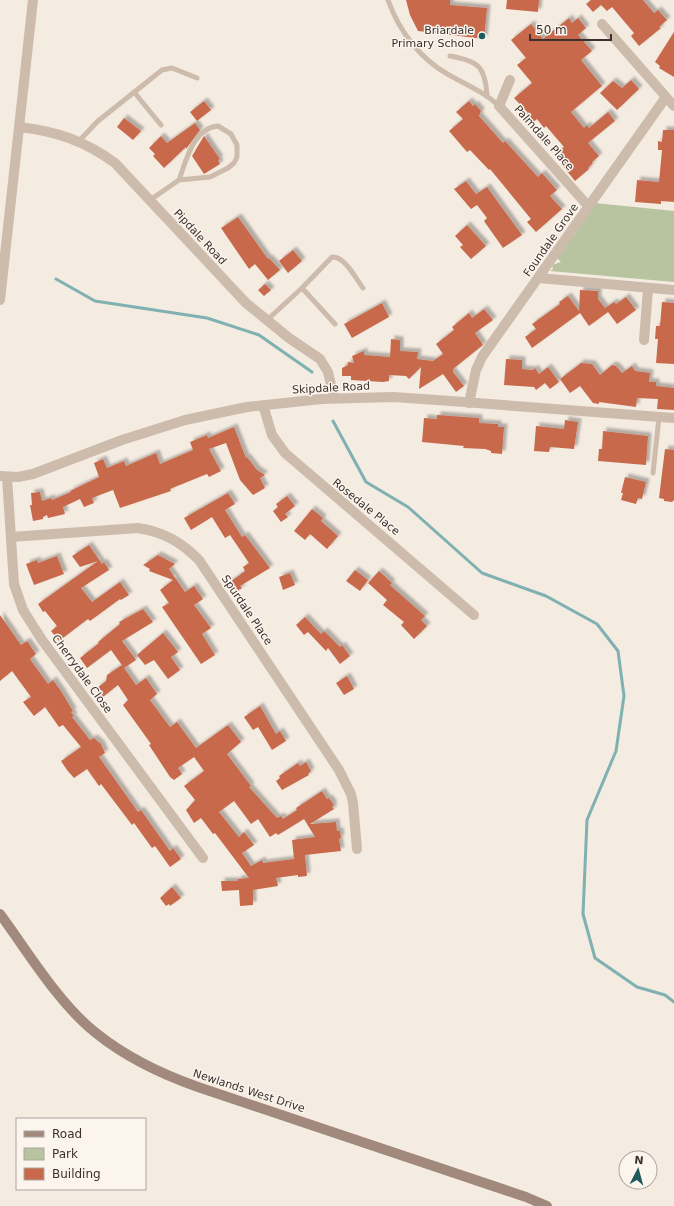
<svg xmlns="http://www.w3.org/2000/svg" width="674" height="1206" font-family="'DejaVu Sans',sans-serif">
  <defs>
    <filter id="shadow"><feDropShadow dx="3.5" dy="-3.5" stdDeviation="1" flood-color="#0004"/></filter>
  </defs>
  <rect width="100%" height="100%" fill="#f4ebe1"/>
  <path fill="#b8c4a0" d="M595,203L674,211V282L550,271L553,269L552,265L561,262L555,256L573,237Z"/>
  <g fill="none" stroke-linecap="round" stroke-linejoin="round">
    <path stroke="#7fb0b2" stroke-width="3" d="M56,279L95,301L207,318L259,335L312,372
      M333,421L366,482L408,507L482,573L546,596L597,624L618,651L624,696L616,751L587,820L583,914L595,958L637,987L665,995L674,1002"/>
  </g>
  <path fill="#c8694b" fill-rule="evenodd" filter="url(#shadow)" d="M406,0H450V5L487,8L484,39L418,31L410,15Z
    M507,0H539L538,12L506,9Z
    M591,0H643L654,13L658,10L667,20L659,27L661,28L639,46L631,36L634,33L612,7L607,11L601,5L593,12L586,4Z
    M569,18L572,23L578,18L586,28L578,35L592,51L581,60L602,86L571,112L584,128L587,125L589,128L608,112L615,121L588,143L599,156L592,162L593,163L588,168L589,169L575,181L562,165L564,163L556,154L564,147L546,126L544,128L537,119L528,126L522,119L528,113L514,98L532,83L517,65L526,58L511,40L531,24L543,39Z
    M674,32V77L659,68L660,66L655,62Z
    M631,80L639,89L617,110L600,93L613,81L622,88Z
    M204,101L211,110L197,121L190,112Z
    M469,101L473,106L475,104L481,111L479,116L503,143L505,141L538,177L542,173L557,190L550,196L562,209L536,232L527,222L531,219L490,169L489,170L470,150L467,152L449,131L463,119L456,112Z
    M124,118L141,131L133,140L117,127Z
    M195,123L200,130L186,149V147L164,168L153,156L155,154L149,148L161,136L167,143Z
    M663,130H674V202L661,201V204L635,202L637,180L659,182L662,150H658V141L662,142Z
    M204,136L220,159L218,160L220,164L204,174L192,156Z
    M466,181L476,194L487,187L522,235L503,248L484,221L487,218L477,205L471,209L454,189Z
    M238,217L268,259L269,258L280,270L268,280L255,264L249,269L221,228Z
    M467,225L486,246L471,259L460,247L463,245L455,236Z
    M293,250L302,261L288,273L279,261Z
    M265,284L271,290L264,296L258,290Z
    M580,290L598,291V299L608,312L589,326L580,313L532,348L525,337L536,329L532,324L560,304L559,302L568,296L579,311Z
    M626,297L636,310L617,324L605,308L614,302L616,304Z
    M662,302L674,303V364L656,363L658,339H655L656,326H660Z
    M382,303L389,317L352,338L344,324Z
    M484,309L493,320L475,333L483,345L453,369V372L464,386L456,392L443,374L419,389L421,367L409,379L406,376L389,375V381L383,382L351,380V376H342V368L348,365V362L354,363L352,356L364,351V355L390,357L391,339L400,340V351L418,352L417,359L433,361L443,354L436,344L454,330L452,327L469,313L472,318Z
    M506,359L522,360V369L533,370L535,368L539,374L548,367L559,382L550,389L545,383L536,390L534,387L504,385Z
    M581,363L592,364L600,375L612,365L616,366L622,373L632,366L635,371L650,373L649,382H656V386L674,388V410L657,409L658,399L637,398L636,407L599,402V404L593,403L580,386L570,393L560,379Z
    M437,415L479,418V423L498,424V427H504L502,454L491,453V451L485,449L463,448L464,446L422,442L424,418L437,419Z
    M565,420L578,422L574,449L550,447L549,452L534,451L536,426L564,429Z
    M234,427L246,458L247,457L257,470L265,475L260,478L265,488L253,495L240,480L226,443L209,449L221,471L209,477L207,474L170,489L171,491L120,508L113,490L92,498L94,503L84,507L80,499L63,507L65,514L48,518L47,515L43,517V519L33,521L30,505H32L31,493L40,492L42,501L51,498L52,500L71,492L70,491L99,477L94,463L103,459L107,468L124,461L126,466L156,453L160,464L193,450L190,442L207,435L208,438Z
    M603,431L648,436L646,465L598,461L599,449H602Z
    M665,449L674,450V500L672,502L664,501V499L659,498Z
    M625,477L646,482L642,499L638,498L636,504L621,500L623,493H621Z
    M228,493L235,504L225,510L242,537L245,535L270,568L240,586L242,588L233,594L226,585L245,571L243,567L249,563L230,535L225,538L212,517L191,530L184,518Z
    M287,496L295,506L285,514L288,517L281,522L273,511L278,507L276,504Z
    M312,509L323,518L321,521L338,536L327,549L310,534L305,540L294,531Z
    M89,545L102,564L104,562L109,570L81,588L92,602L120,582L129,595L121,600L120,599L90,621L88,619L59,641L51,631L57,626L45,611L43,612L38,604L98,561L80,567L72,556Z
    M158,555L175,564L169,569L185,592L194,586L203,599L194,605L211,628L202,634L215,655L201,664L162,607L169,603L160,590L173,580L149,571L150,569L143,565Z
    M57,556L64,574L34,585L26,564L37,560L38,563Z
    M355,570L368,580L360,591L346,581Z
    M379,571L392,583L390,585L425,616L421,620L427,626L414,639L401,625L404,622L383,605L387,600L368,583Z
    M290,573L295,585L283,590L279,577Z
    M143,609L153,622L122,641L136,660L124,668L111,650L87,668L80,658L99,643L98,642L120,624L119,622Z
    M0,615L21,645L27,641L36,654L30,659L48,684L53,680L61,691L73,711L71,712L74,716L72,717L90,740L94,738L101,744L105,753L99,757L138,812L141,810L170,851L173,848L181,859L170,867L155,846L152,848L134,823L132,825L101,784L99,786L87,769L74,778L67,770L61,761L81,747L63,725L59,727L45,707L34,716L23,702L31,697L12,671L0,681Z
    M305,617L321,634L324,631L340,647L342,645L350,656L340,664L328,648L326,651L308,632L304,635L296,625Z
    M163,633L178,652L171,657L180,670L168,679L154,660L145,665L137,655Z
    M122,665L136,685L146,678L157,694L150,700L170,727L177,722L196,748L228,725L241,742L227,754L251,786L249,787L277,818L281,816L283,819L297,810L296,808L322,791L327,799L329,798L334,805L332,807L334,809L310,824L336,822L337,831H340L341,838L339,839L341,851L305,855L307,876L298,877V875L276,878L278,886L253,890V905L240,906L239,890L222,891L221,881H238V879L249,878L215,833L213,834L201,818L194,823L186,810L195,800L184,786L204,771L194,757L178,768L182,774L174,780L170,777L149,745L151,744L123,705L128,700L118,685L103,697L97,688L106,681L107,675ZM234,801L251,824L258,819L270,837L276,833L278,835L304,819L315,837L292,840L294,859L263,863L262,860L251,866L242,853L254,845L244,832L239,837L219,812Z
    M347,676L354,689L344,695L336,683Z
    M260,706L276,734L280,731L286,741L272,750L258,727L253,730L244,717Z
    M306,762L311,771L308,774L309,775L282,790L276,781L280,778L279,776L298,763L300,766Z
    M172,887L181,898L170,906L169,904L166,906L160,898Z"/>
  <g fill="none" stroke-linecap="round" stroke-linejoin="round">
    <path stroke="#cdbbac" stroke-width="5" d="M388,0C399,31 420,59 449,75C467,85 484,92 499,106
      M450,56C478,61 485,66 487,95
      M134,92L161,125
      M79,141L98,121L162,70L172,68L197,78
      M150,200L179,180L210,177L228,168L234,163L237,157V145L231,134L218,126C193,128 186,161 179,180
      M302,288L335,324
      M267,320L302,288L332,257C345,256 356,279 363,288
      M653,473L659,417"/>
    <path stroke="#cdbbac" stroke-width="10" d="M602,24L674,106
      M510,80L499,106L589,207
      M19,127C56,131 85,141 115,163L246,303L289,338L320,359L328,372L334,398
      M539,278L674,290
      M0,300L33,0
      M644,340L648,289
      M469,403L476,370L482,357L666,97
      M263,405L272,435L285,453L474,615
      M0,476L18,477L33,474L122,440L185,420L247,407L322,399L393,397L437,400L674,418
      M7,477L14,584L23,610L42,640L203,858
      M11,537L138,528C164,532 181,542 199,560L339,770L351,794L353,803L357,849"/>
    <path stroke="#a18a7d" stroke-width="10" d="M0,914C28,952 59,1004 96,1033C127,1058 161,1074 198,1087L526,1197L547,1206"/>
  </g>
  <circle fill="#1f5a5e" stroke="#fbf5ee" stroke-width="1.5" cx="482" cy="36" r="4"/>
  <g text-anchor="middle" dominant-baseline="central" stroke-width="3" stroke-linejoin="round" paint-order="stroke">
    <g font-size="11" fill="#3b302b" stroke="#fbf5ee" text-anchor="end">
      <text x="474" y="30">Briardale<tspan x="474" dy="13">Primary School</tspan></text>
    </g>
    <g font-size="11" fill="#3b302b" stroke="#fbf5ee">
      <text transform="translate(544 138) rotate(48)">Palmdale Place</text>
      <text transform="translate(200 237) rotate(47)">Pipdale Road</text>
      <text transform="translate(551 240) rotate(-55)">Foundale Grove</text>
      <text transform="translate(331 388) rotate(-3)">Skipdale Road</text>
      <text transform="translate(366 507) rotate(39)">Rosedale Place</text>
      <text transform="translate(247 610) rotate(56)">Spurdale Place</text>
      <text transform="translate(82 674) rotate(54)">Cherrydale Close</text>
      <text transform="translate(249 1091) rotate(18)">Newlands West Drive</text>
    </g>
  </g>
  <rect x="16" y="1118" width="130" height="72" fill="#fbf5ee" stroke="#aea6a0"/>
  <rect x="24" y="1131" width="20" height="6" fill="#a18a7d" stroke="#aea6a0"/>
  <text x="52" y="1138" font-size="12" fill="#3b302b">Road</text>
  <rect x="24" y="1148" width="20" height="12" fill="#b8c4a0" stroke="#aea6a0"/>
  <text x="52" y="1158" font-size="12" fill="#3b302b">Park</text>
  <rect x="24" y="1168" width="20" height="12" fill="#c8694b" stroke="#aea6a0"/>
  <text x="52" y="1178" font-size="12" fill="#3b302b">Building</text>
  <g transform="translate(638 1170) rotate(6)"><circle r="19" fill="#fbf5ee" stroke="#aea6a0"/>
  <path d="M0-3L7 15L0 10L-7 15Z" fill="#1f5a5e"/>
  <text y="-6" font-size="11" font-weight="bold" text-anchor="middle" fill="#3b302b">N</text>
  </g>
  <path d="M530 34v6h81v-6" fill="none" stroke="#3b302b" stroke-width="2"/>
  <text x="536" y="34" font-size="12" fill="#3b302b" stroke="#fbf5ee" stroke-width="3" paint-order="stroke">50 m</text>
</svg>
